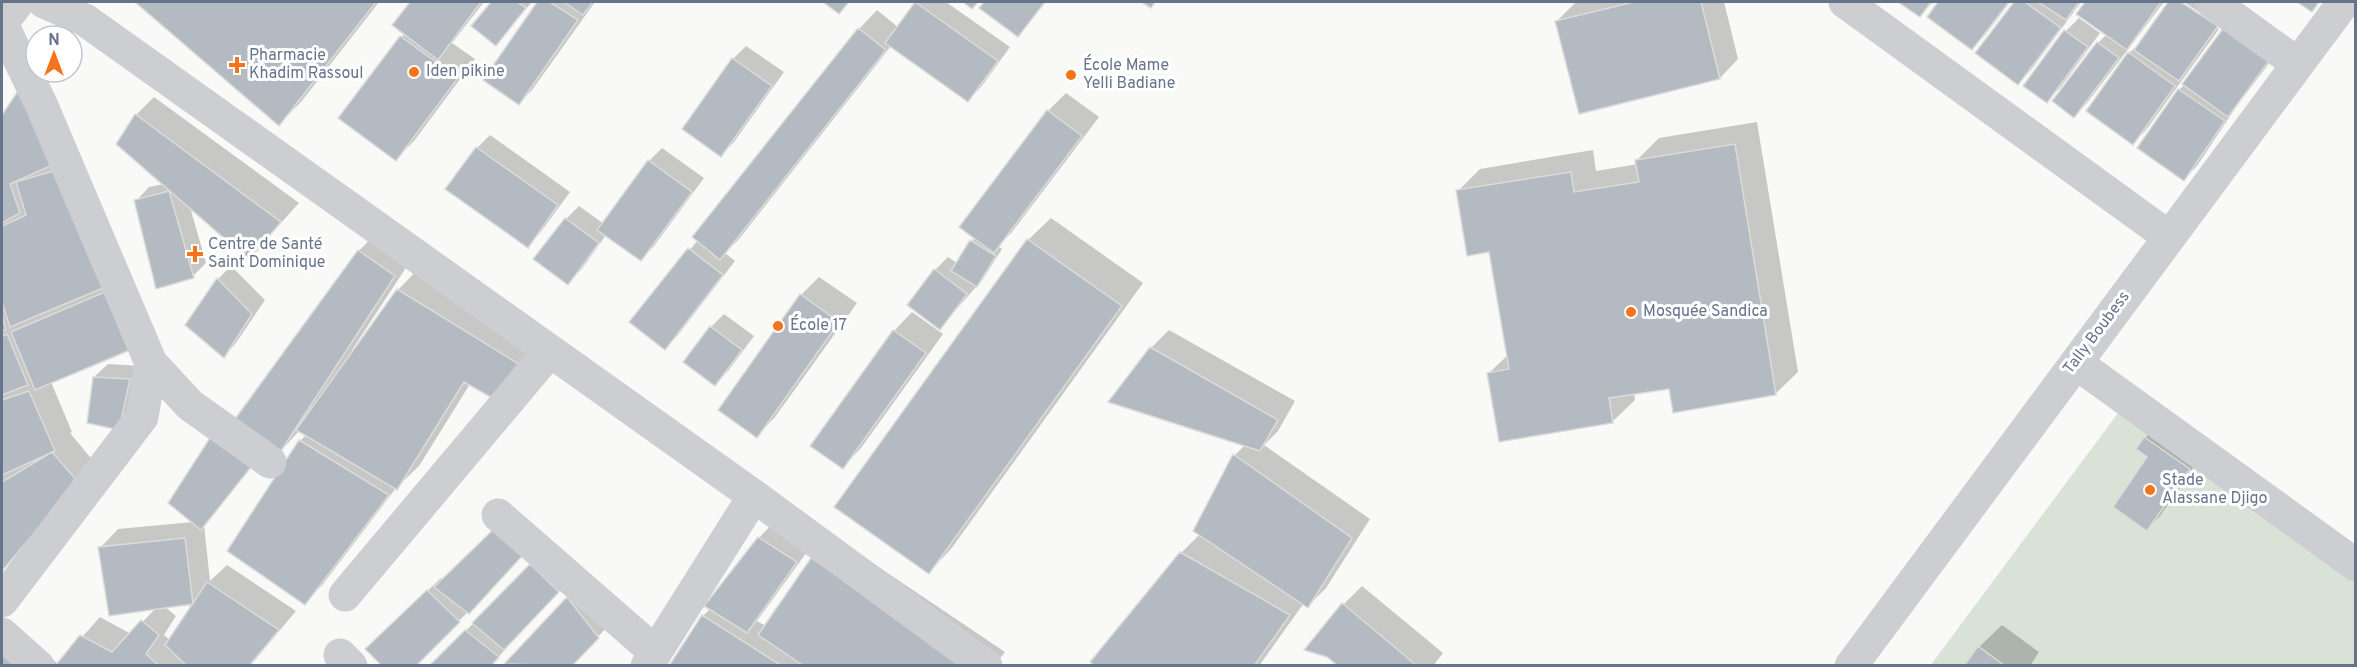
<svg xmlns="http://www.w3.org/2000/svg" width="2357" height="667" font-family="Overpass,sans-serif">
  <rect width="100%" height="100%" fill="#f9f9f7"/>
  <path fill="#d9e2d7" d="M2124,405L2355,575V665L1930,666Z"/>
  <path fill="#0003" fill-rule="evenodd" d="M137,2H379L301,102L279,124Z
    M412,2H484L452,43L475,59L414,141L396,159L340,118L405,33L394,25Z
    M493,2H532L496,44L474,26Z
    M539,2H595L532,90L519,103L485,80Z
    M917,2H946L1010,47L981,87L968,100L891,46L739,239L725,253L735,261L678,335L665,348L631,322L698,240L694,237L859,29L877,10L898,27Z
    M986,2H1046L1018,35L981,8Z
    M1581,2H1724L1738,59L1720,78L1557,21L1575,3Z
    M1901,2H1933L1920,15Z
    M1940,2H2010L1985,35L1972,48L1929,16Z
    M2016,2H2081L2031,70L2018,83L1978,52Z
    M2087,2H2164L2087,103L2074,116L2098,43L2107,34L2078,14Z
    M2170,2H2178L2219,29L2146,130L2133,143L2129,53L2143,41Z
    M2184,2H2213L2220,26Z
    M2079,18L2100,33L2060,88L2046,101L2066,31Z
    M2283,45L2236,107L2197,166L2184,179L2179,90L2185,84Z
    M746,46L784,72L734,142L721,155L733,59Z
    M20,92L125,274L51,382L72,432L70,433L95,463L2,570V117Z
    M1066,93L1099,117L1012,232L998,246L1002,249L983,279L940,328L909,304L935,270L948,257L957,263L975,237L1048,111Z
    M154,97L299,203L249,258L190,207L206,263L193,276L136,201L149,187L164,184L136,115Z
    M1757,122L1798,372L1775,394L1670,387L1634,393L1635,400L1612,422L1489,373L1508,355L1490,250L1458,191L1480,169L1593,150L1596,171L1638,164L1637,160L1659,138Z
    M490,135L570,192L540,233L527,246L477,148Z
    M662,148L704,178L654,246L641,259L606,235L581,270L567,283L566,219L579,206L604,224L649,161Z
    M1051,218L1143,283L951,549L929,572L837,506L1028,240Z
    M377,232L413,257L352,350L354,351L398,290L420,267L543,343L518,376L470,384L419,466L396,488L323,584L305,603L300,441L307,434L300,430L277,455L268,446L204,525L210,581L227,565L296,611L250,666H2V631L10,622L58,664L100,617L131,634L156,608L100,548L118,529L193,522L237,419L359,251ZM196,602L170,640L164,635L176,616L165,607Z
    M231,266L265,300L236,343L224,356L187,325L218,279Z
    M819,277L857,303L775,417L757,436L801,295Z
    M912,312L943,334L861,448L843,467L894,331Z
    M724,314L754,336L728,371L715,384L711,327Z
    M1169,330L1295,401L1278,431L1264,445L1370,519L1326,588L1308,606L1304,603L1259,666H1097L1181,553L1200,534L1235,455L1245,445L1151,348Z
    M108,364L142,366L132,415L119,428L94,377Z
    M2158,425L2202,455L2160,516L2147,529L2149,457L2145,438Z
    M772,524L809,549L757,621L766,626L834,537L1005,652L994,666H671L703,616L711,608L706,605L759,538Z
    M544,552L571,578L490,666H431Z
    M441,578L468,612L413,666L380,636Z
    M581,585L611,623L570,666H503Z
    M1362,586L1443,653L1433,666H1340L1344,604Z
    M2002,625L2039,652L2030,666H1966L1979,647Z"/>
  <path fill="#b4bac2" stroke="#dbdbd9" stroke-width="1.5" d="M135,2H376L279,126Z
    M410,2H481L438,60L392,25Z
    M491,2H517L526,8L496,46L471,26Z
    M537,2H550L578,20L519,105L483,80Z
    M564,2H593L583,15Z
    M823,2H849L839,14Z
    M915,2L998,61L968,102L885,43Z
    M963,2H978L972,9Z
    M984,2H1045L1018,37L979,8Z
    M1141,2H1155L1151,8Z
    M1634,2H1701L1720,79L1579,114L1555,21Z
    M1898,2H1931L1920,17Z
    M1938,2H2009L1972,50L1927,17Z
    M2014,2H2025L2061,28L2018,85L1975,53Z
    M2038,2H2079L2066,20Z
    M2085,2H2161L2127,50L2076,14Z
    M2168,2H2181L2218,26L2179,81L2134,50Z
    M2297,2H2319L2312,12Z
    M2225,26L2271,58L2228,117L2182,84Z
    M858,28L886,50L720,260L692,237Z
    M2064,30L2088,47L2047,103L2023,86Z
    M400,36L458,78L396,161L338,118Z
    M2097,42L2119,58L2074,118L2052,101Z
    M2128,52L2175,86L2133,145L2086,111Z
    M732,58L772,86L721,157L682,129Z
    M2178,89L2225,121L2184,181L2137,148Z
    M18,91L57,163L10,184L20,213L2,223V115Z
    M1047,110L1082,136L994,253L959,227Z
    M135,114L281,222L249,260L116,144Z
    M1735,144L1776,395L1673,413L1669,389L1609,398L1613,423L1499,442L1487,373L1509,369L1489,252L1467,256L1456,190L1571,172L1574,192L1639,182L1635,160Z
    M476,147L558,205L528,248L445,189Z
    M648,160L692,192L641,261L597,230Z
    M57,170L103,288L10,327L2,303V226L26,215L16,182Z
    M169,191L194,278L156,289L134,200Z
    M565,218L599,243L568,285L533,259Z
    M1027,239L1122,306L929,574L834,507Z
    M970,240L996,256L977,287L951,271Z
    M688,248L723,275L665,350L629,322Z
    M358,250L395,276L277,457L235,419Z
    M934,269L967,294L940,330L907,305Z
    M217,278L252,314L224,358L185,325Z
    M397,289L522,366L496,400L464,382L397,490L296,430Z
    M107,291L130,350L35,390L11,332Z
    M800,294L839,322L757,438L718,410Z
    M2,316L6,329L2,331Z
    M710,326L742,350L715,386L683,362Z
    M893,330L926,353L843,469L810,446Z
    M7,334L28,385L2,395V336Z
    M1150,347L1278,420L1260,451L1108,402Z
    M93,377L130,379L119,430L87,423Z
    M29,391L55,451L2,475V400Z
    M217,427L259,457L201,530L168,503Z
    M2144,437L2190,469L2147,531L2113,507L2147,457L2136,449Z
    M299,440L389,495L305,605L227,551Z
    M52,452L78,482L2,571V482Z
    M1233,454L1352,538L1308,608L1193,531Z
    M498,525L523,555L469,614L434,587Z
    M758,537L797,562L747,633L704,606Z
    M185,538L193,604L109,616L98,547Z
    M1180,552L1290,615L1254,666H1095L1090,662Z
    M811,558L971,666H804L758,635Z
    M530,564L559,592L504,650L472,623Z
    M207,582L279,630L249,666H187L165,645Z
    M427,590L460,622L416,666H382L365,649Z
    M567,597L599,638L572,666L504,664Z
    M1342,603L1417,666H1338L1327,657L1304,650Z
    M702,615L782,666H669Z
    M141,620L159,635L146,654L159,666H55L80,635L112,652Z
    M465,630L499,657L491,666H429Z
    M1978,646L2005,666H1964Z
    M2,649L21,666H2Z"/>
  <g fill="none" stroke-linecap="round" stroke-linejoin="round">
    <path stroke="#ccced2" stroke-width="33" d="M44,2L85,20L754,496L986,666
      M1845,2L2169,237
      M2212,2L2298,64
      M2,23L18,2
      M2,24L41,104L151,363L142,417L2,601
      M151,363L190,405L270,462
      M2076,363L2356,565
      M498,515L655,652
      M345,595L550,351
      M2,634L38,666
      M340,655L351,666
      M647,666L754,496
      M1851,666L2344,2"/>
  </g>
  <g fill="#f5731b" stroke="#fff" stroke-width="2">
    <path d="M234 56h6v6h6v6h-6v6h-6v-6h-6v-6h6z"/>
    <circle cx="414" cy="72" r="6"/>
    <circle cx="1071" cy="75" r="6"/>
    <path d="M192 245h6v6h6v6h-6v6h-6v-6h-6v-6h6z"/>
    <circle cx="1631" cy="312" r="6"/>
    <circle cx="778" cy="326" r="6"/>
    <circle cx="2150" cy="490" r="6"/>
  </g>
  <g text-anchor="middle" dominant-baseline="central" stroke-width="6" stroke-linejoin="round" paint-order="stroke">
    <g font-size="16" fill="#65748b" stroke="#fff" text-anchor="start">
      <text x="249" y="56">Pharmacie<tspan x="249" dy="18">Khadim Rassoul</tspan></text>
      <text x="1083" y="66">École Mame<tspan x="1083" dy="18">Yelli Badiane</tspan></text>
      <text x="426" y="72">Iden pikine</text>
      <text x="208" y="245">Centre de Santé<tspan x="208" dy="18">Saint Dominique</tspan></text>
      <text x="1643" y="312">Mosquée Sandica</text>
      <text x="790" y="326">École 17</text>
      <text x="2162" y="481">Stade<tspan x="2162" dy="18">Alassane Djigo</tspan></text>
    </g>
    <g font-size="16" fill="#65748b" stroke="#fff">
      <text transform="translate(2097 333) rotate(-53)">Tally Boubess</text>
    </g>
  </g>
  <rect width="2357" height="667" fill="none" stroke="#65748b" stroke-width="6"/>
  <g transform="translate(54 54)"><circle r="28" fill="#ffffff" stroke="#c1c7d1" stroke-width="1.5"/>
  <path d="M0-4.5L10 22L0 15L-10 22Z" fill="#f5731b"/>
  <text y="-9" font-size="16" font-weight="bold" text-anchor="middle" fill="#65748b">N</text>
  </g>
</svg>
